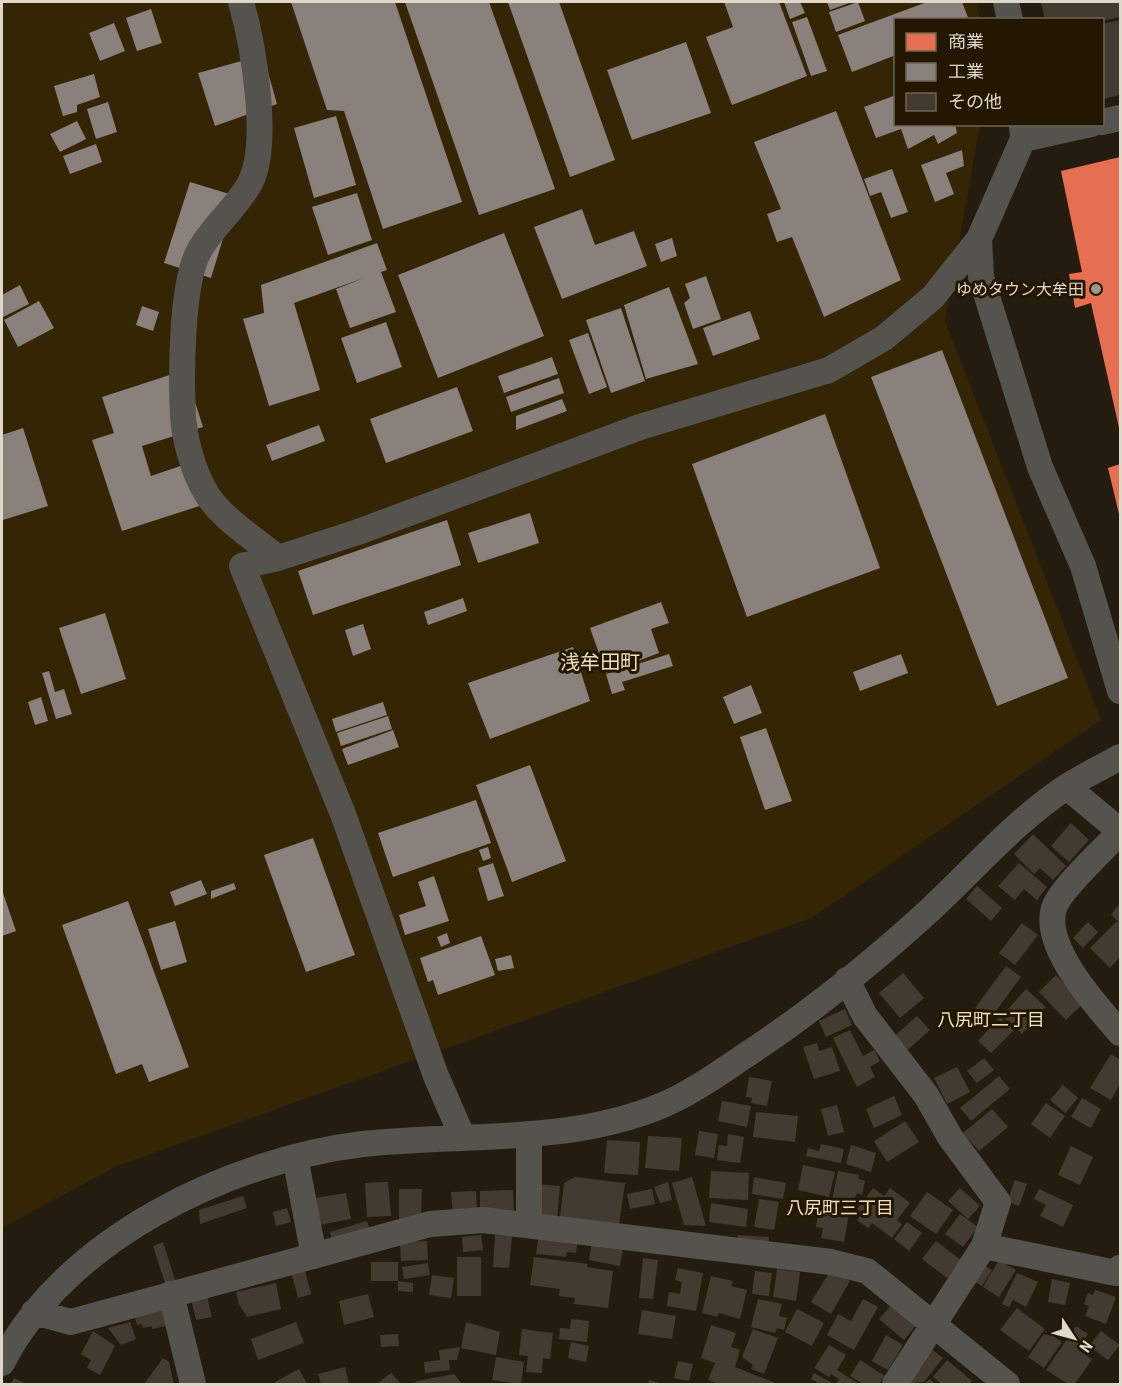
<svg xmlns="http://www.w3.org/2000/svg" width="1122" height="1386" font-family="'Roboto Condensed','Noto Sans JP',sans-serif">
  <rect width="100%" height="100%" fill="#241d0f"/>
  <path fill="#342505" d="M2,2H976L980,19L896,20V124L980,125L945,321L1101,720L811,918L117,1166L2,1228Z"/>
  <path fill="#e76f51" d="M1120,157V432L1091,303L1075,308L1069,274L1082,272L1061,171Z
    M1120,464V518L1108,468Z"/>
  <path fill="#8a817c" d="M291,2H395L462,202L383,229L344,111L327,110Z
    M405,2H489L555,189L479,215Z
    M508,2H559L615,160L570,177Z
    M724,2H779L807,76L732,105L706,37L733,27Z
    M784,2H800L805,13L790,19Z
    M827,2H852L830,10Z
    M858,2L865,21L836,32L829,12Z
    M927,2H962L969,20H896V55L852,72L838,35Z
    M151,9L162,43L137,51L126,18Z
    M807,17L827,71L811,76L792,22Z
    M114,23L125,51L100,61L89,33Z
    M686,42L711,113L632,140L607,70Z
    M263,55L277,104L215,126L198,73Z
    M94,74L100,97L77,105V112L63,116L54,86Z
    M896,95V124H955L957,133L938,144L934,135L908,149L901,129L876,138L864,107Z
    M108,102L117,132L96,139L87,109Z
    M836,111L901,280L824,317L792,237L777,242L767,214L781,209L754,142Z
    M336,116L356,185L314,198L294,128Z
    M77,121L86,139L60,152L50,134Z
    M96,144L102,162L70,174L63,156Z
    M962,150L964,166L946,173L954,194L935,202L921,165Z
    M892,169L908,212L891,218L881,192L870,196L864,179Z
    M190,182L236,196L211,278L164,263Z
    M357,193L372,240L328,255L312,207Z
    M582,209L595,245L634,231L647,266L562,299L534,227Z
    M504,233L544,336L438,378L398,275Z
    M672,238L677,256L661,262L655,244Z
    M377,243L387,270L381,272L396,312L350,328L336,289L364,278L294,303L320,390L269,406L243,319L264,313L261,285Z
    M706,276L721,319L693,329L684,303L690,298L685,284Z
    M20,285L29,304L3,317L2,295Z
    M669,287L698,364L646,379L624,305Z
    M39,301L54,328L18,347L4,320Z
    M142,306L159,312L153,331L136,325Z
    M621,308L645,381L611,393L586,320Z
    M750,311L760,339L713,356L703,328Z
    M386,322L402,367L357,383L341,338Z
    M588,333L607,387L589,394L569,340Z
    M942,350L1068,678L997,706L871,377Z
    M552,357L558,374L504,393L498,376Z
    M185,370L203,427L142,446L151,476L204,458L218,500L122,531L92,440L114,433L102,397Z
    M559,378L564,393L511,412L506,397Z
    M457,387L473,431L386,463L370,419Z
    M562,399L567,411L516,430V416Z
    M825,414L880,568L747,617L692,464Z
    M319,425L325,441L272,461L266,445Z
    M23,428L48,506L3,520L2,435Z
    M530,513L539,543L478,563L468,533Z
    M447,520L461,565L313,615L298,571Z
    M463,598L467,611L428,625L424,612Z
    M661,602L669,623L651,629L659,653L606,673L590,628Z
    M105,613L126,679L81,694L59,628Z
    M363,624L371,649L353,656L345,630Z
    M573,647L590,701L490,739L468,683Z
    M669,654L673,666L622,682L625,690L612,694L606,674Z
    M901,654L908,673L860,691L853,672Z
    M49,671L55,692L64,689L72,714L56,719L42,673Z
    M751,685L762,713L734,724L723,697Z
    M41,697L48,721L35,725L28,702Z
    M383,702L387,715L336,732L332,719Z
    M388,716L392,729L341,746L337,733Z
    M766,728L792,801L765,810L740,737Z
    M393,730L399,747L348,765L342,749Z
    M530,765L566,861L512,882L476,785Z
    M476,800L491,843L393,877L378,833Z
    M313,838L355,955L306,972L264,855Z
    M488,847L491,858L483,861L479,850Z
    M493,863L504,896L488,901L478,868Z
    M434,876L449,921L405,935L399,915L426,906L418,882Z
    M201,880L207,894L175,906L170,892Z
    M234,883L236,889L211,899V891Z
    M2,890L16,931L2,936Z
    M128,901L189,1067L149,1082L142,1064L116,1074L62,925Z
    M175,921L187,962L161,970L148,929Z
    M447,933L450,943L441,947L437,937Z
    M481,936L495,975L438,995L433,980L428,982L420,958Z
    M511,955L514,968L498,971L495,959Z"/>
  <path fill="#433b31" d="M1041,2H1120V17L1102,21L1045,20Z
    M1120,20V95L1102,99V24Z
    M1071,823L1089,840L1069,862L1051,846Z
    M1033,834L1066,866L1053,880L1040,868L1034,874L1014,854Z
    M1019,863L1047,887L1037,900L1024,889L1015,900L998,886Z
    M977,886L1002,908L991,921L966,899Z
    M1120,903V923L1111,915Z
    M1117,921L1120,924V957L1110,968L1090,948Z
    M1088,922L1098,932L1083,948L1073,938Z
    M1022,923L1038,935L1015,965L999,953Z
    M1006,966L1021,977L990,1019L975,1008Z
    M903,973L924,998L900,1018L879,993Z
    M1056,975L1083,1004L1066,1020L1039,992Z
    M1026,989L1046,1007L1022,1034L1002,1016Z
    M845,1009L852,1025L826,1037L819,1021Z
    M917,1016L930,1030L903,1054L890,1040Z
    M1000,1017L1014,1030L991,1053L978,1041Z
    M850,1030L863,1056L874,1050L880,1061L870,1067L875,1077L857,1087L833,1038Z
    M817,1043L819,1051L832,1047L840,1071L814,1079L803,1047Z
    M1111,1054L1120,1060V1084L1111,1100L1090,1088Z
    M984,1058L994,1070L977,1083L967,1071Z
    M957,1067L970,1092L947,1104L934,1078Z
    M999,1076L1010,1089L971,1121L960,1108Z
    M749,1077L772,1081L767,1106L751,1103L752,1098L746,1097Z
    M1063,1085L1078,1098L1065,1113L1050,1100Z
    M894,1096L902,1115L874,1128L866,1109Z
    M1082,1098L1101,1109L1091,1128L1071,1117Z
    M722,1101L751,1106L747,1127L718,1121Z
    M1046,1103L1065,1116L1050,1138L1031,1124Z
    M837,1105L844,1132L828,1136L821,1109Z
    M992,1109L1008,1127L979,1151L963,1133Z
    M756,1112L798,1116L795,1142L753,1137Z
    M905,1121L919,1142L887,1162L874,1141Z
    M699,1131L718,1134L714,1158L695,1155Z
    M728,1134L744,1137L740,1163L717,1160L719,1145L727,1146Z
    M648,1136L682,1138L679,1171L645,1168Z
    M607,1140L640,1142L638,1175L604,1173Z
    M821,1144L844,1149L841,1163L806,1156L808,1148L819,1151Z
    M851,1145L876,1153L871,1172L846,1164Z
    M1071,1146L1093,1157L1080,1185L1058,1175Z
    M803,1165L835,1172L829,1197L798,1190Z
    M711,1171L749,1173L748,1200L709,1198Z
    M838,1171L859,1175L858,1179L865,1181L862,1195L857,1193L852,1204L832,1200Z
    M575,1177L625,1183L619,1225L560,1217L564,1183Z
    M692,1177L706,1226L684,1225L672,1183Z
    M754,1177L786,1183L783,1199L752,1194Z
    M1015,1180L1027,1184L1019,1206L1007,1202Z
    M388,1182L391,1216L367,1217L365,1183Z
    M668,1182L672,1200L660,1203L654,1187Z
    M535,1184L560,1186L557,1219L532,1217Z
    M873,1188L884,1196L890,1188L910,1203L897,1220L902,1224L892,1238L872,1223L868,1228L857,1220L862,1213L857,1209Z
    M960,1188L980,1206L968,1219L948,1201Z
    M399,1189H422L421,1220H399Z
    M652,1189L655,1204L630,1209L627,1194Z
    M1039,1189L1073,1205L1063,1227L1040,1216L1046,1205L1034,1199Z
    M513,1190L514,1212H480V1191Z
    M476,1191L477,1214L453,1215L451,1192Z
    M927,1192L953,1210L936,1234L910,1216Z
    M346,1193L351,1219L314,1226L309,1199Z
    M243,1196L247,1208L200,1224L199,1210Z
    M759,1199L779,1202L774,1230L754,1227Z
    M711,1203L748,1209L746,1227L709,1222Z
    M830,1204L850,1208L844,1242L821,1238L823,1228L816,1227L819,1209L829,1211Z
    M287,1208L291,1222L276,1226L273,1212Z
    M960,1214L978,1227L963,1247L945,1234Z
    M367,1221L371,1234L333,1245L330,1232Z
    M907,1222L922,1233L909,1251L894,1239Z
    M539,1234L578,1238L576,1253L567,1252L566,1257L536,1254Z
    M481,1235L483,1250L463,1252L462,1237Z
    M495,1235L512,1236L509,1268L493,1267Z
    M738,1235L769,1237L768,1249L737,1248Z
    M427,1241L428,1260L401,1261L400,1242Z
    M592,1241L623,1247L620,1266L589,1260Z
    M936,1241L961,1260L947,1278L922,1259Z
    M163,1242L176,1283L166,1286L153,1246Z
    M457,1257H481V1296H457Z
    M534,1257L588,1264L587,1267L613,1271L608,1308L574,1304L575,1298L559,1296L560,1289L530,1285Z
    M643,1258L658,1260L653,1299L639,1298Z
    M999,1260L1016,1270L999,1297L983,1287Z
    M371,1262H398V1281L413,1283V1292L398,1291V1281H371Z
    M428,1263L430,1275L404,1279L402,1267Z
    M982,1264L992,1270L982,1286L972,1280Z
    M678,1268L703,1273L696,1311L667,1306L669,1292L680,1294L682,1282L675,1280Z
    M777,1269L800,1272L796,1301L773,1297Z
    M831,1270L850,1281L831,1314L811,1302Z
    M305,1271L311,1294L298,1298L292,1275Z
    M755,1271L772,1273L769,1296L752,1294Z
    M1017,1273L1038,1282L1026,1307L1013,1300L1009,1307L1002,1304Z
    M432,1275L454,1278L451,1298L429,1295Z
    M711,1276L733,1281L731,1286L747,1290L740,1319L719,1313L717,1317L702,1313Z
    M1052,1279L1070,1283L1065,1305L1048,1302Z
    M276,1283L281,1309L247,1317L239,1304L236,1292Z
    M1095,1290L1116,1297L1106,1324L1085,1316L1089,1306L1084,1304L1088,1293L1093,1295Z
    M368,1294L374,1317L344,1325L339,1301Z
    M207,1296L212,1317L196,1320L191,1299Z
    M758,1299L782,1304L779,1316L787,1318L784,1330L777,1328L775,1333L751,1327Z
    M863,1299L878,1307L854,1350L827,1335L838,1314L851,1321Z
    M894,1302L918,1323L904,1340L879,1319Z
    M166,1307L170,1325L152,1329V1326L143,1328L142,1324L137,1325L134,1314Z
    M1017,1308L1045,1329L1029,1351L1000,1330Z
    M797,1309L824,1323L812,1346L785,1332Z
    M642,1310L676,1316L672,1339L638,1334Z
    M571,1319L589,1321L587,1342L559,1339L560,1328L570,1329Z
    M130,1322L136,1339L121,1345L108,1328Z
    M296,1322L304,1343L258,1360L251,1339Z
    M466,1322L500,1332L496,1355L461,1348Z
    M711,1325L736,1333L731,1347L740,1350L735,1367L778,1384H719L708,1380L715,1363L701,1358Z
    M1076,1326L1088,1334L1078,1350L1092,1359L1075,1384H1068L1046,1370Z
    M522,1329L553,1333L550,1359L543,1358L542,1373L526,1372L528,1356L519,1355Z
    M753,1329L778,1338L764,1374L751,1369L753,1365L742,1357Z
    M93,1331L115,1346L100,1375L87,1368L91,1360L81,1354Z
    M1046,1331L1062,1342L1044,1368L1028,1357Z
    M1101,1331L1120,1345L1108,1360L1089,1346Z
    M398,1334L399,1346L381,1347L380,1335Z
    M886,1335L903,1345L888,1370L872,1361Z
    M571,1342L589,1346L586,1362L568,1358Z
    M829,1345L846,1355L837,1370L859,1384H835L839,1379L831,1374L829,1377L814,1368Z
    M460,1347L457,1360H449L450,1370L425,1373L424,1362L440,1360L439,1350Z
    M929,1347L943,1358L924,1382L902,1384Z
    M496,1357L524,1362L521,1384L492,1380Z
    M163,1358L169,1362L174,1384H144Z
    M860,1360L885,1376L879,1384H863L850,1376Z
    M947,1360L972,1381L969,1384H942L933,1377Z
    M678,1361L693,1364L689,1381L674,1378Z
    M345,1367L349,1384H321L318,1374Z
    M299,1369L307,1384H276L275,1382Z
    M391,1373L401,1384H377Z
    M814,1373L834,1384H816L817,1382L811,1379Z
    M454,1374L462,1384H413L417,1381Z
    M14,1378L27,1384H11Z
    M930,1379L935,1384H924Z
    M649,1380L663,1384H648Z"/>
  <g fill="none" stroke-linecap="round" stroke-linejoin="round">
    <path stroke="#54534d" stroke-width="26" d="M241,2C253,44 270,140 251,181C240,204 212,227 199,251C181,283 181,378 183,417C185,440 193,471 205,491C218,516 256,540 278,558
      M1006,2L1010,20
      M1102,122L1120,118
      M1023,139L1091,124
      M979,239L981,277L1040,467L1083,566L1120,691
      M1067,787L1120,831
      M1120,832C1105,848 1060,889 1054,908C1042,947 1096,1005 1120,1033
      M847,980L865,1016L926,1095L950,1137L998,1202L984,1246L895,1384
      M463,1138L436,1076L343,814L242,566L278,558L358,532L640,427L829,370L884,338L933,297L979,239L1023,139L1022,124
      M295,1157L314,1256
      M529,1224V1134
      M984,1246L1116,1273L1120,1268
      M171,1294L193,1384
      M34,1312L71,1322L430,1224L483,1220L831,1262L867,1271L1007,1384
      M2,1363C64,1239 230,1160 363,1144C463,1133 568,1145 663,1105C691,1093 718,1074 743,1057C809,1014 872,963 930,910C975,868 1017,819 1068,786C1085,775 1103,767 1120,757"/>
  </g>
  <circle fill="#9e9788" stroke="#221700" stroke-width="2" cx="1096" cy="289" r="6"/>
  <g text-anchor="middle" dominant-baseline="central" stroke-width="6" stroke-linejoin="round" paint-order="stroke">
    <g font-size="16" fill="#dfd8c9" stroke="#221700" text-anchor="end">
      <text x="1084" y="289">ゆめタウン大牟田</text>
    </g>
    <g font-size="18" fill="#efdfc1" stroke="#221700">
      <text x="991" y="1019">八尻町二丁目</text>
      <text x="840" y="1207">八尻町三丁目</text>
    </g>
    <g font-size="20" fill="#efdfc1" stroke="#221700">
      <text x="600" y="662">浅牟田町</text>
    </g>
  </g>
  <rect width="1122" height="1386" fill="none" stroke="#dfd8c9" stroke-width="6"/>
  <rect x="894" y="18" width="210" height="108" fill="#221700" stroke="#6e6450" stroke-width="1.5"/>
  <rect x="906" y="33" width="30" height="18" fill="#e76f51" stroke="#6e6450" stroke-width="1.5"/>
  <text x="948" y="48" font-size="18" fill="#dfd8c9">商業</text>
  <rect x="906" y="63" width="30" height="18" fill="#8a817c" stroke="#6e6450" stroke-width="1.5"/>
  <text x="948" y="78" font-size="18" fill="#dfd8c9">工業</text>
  <rect x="906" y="93" width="30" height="18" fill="#433b31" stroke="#6e6450" stroke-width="1.5"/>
  <text x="948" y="108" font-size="18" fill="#dfd8c9">その他</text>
  <g transform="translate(1074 1338) rotate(126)" stroke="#221700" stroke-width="4.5" paint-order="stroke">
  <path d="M0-4.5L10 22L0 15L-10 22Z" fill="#dfd8c9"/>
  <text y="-9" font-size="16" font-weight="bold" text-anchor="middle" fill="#dfd8c9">N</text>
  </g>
</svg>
